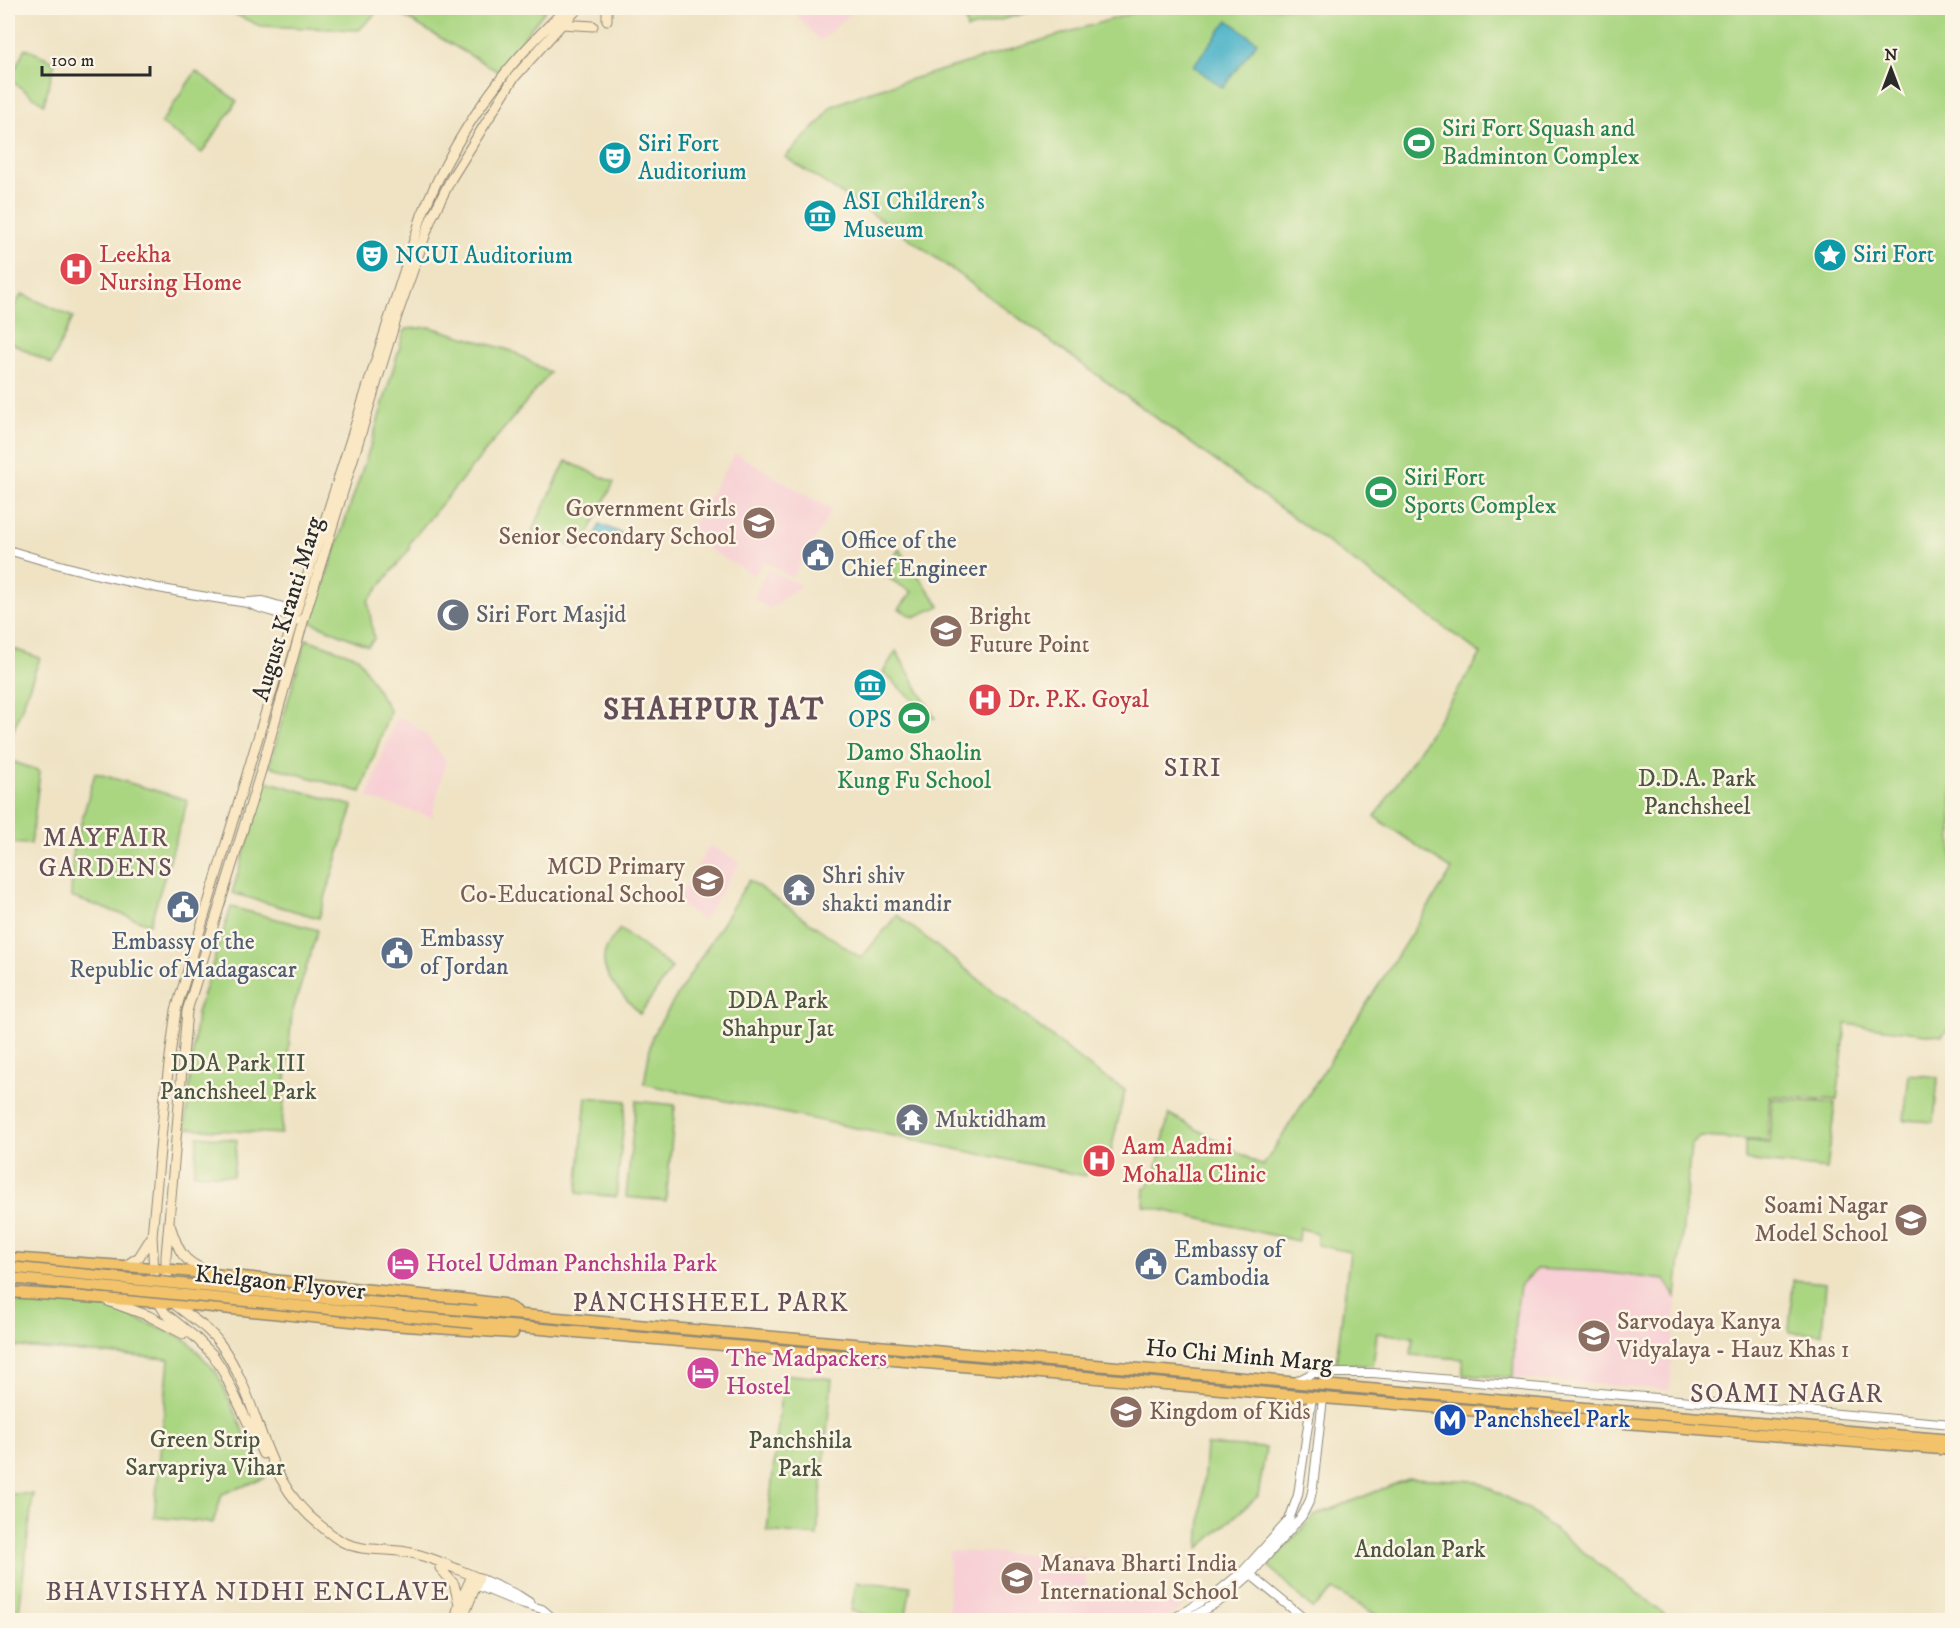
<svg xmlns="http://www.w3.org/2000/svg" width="1960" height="1628" font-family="'IM FELL DW Pica',serif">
  <rect width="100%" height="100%" fill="#fcf5e5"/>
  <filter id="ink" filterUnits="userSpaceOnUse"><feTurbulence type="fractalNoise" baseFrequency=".0167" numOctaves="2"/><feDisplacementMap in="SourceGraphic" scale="12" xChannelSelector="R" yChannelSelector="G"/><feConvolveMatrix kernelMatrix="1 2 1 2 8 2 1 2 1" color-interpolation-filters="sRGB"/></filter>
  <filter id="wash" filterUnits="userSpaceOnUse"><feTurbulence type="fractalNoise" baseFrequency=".008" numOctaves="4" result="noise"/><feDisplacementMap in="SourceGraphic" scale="24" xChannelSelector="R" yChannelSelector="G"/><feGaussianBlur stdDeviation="1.35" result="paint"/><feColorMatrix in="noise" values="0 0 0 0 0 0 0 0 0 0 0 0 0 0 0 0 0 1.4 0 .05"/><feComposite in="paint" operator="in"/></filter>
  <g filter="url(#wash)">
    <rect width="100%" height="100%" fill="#efe3c4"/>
    <path fill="#f7cfd4" d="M790,8H857L820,41Z
      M735,453L832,510L792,578L764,561L755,576L686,536Z
      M767,569L801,585L770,609L753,599Z
      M396,717L410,721L426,735L446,761L432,817L367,798Z
      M710,845L740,862L703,921L676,901Z
      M1537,1269L1601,1272L1666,1280L1676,1297L1670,1390L1513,1378L1515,1320L1520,1286Z
      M948,1551L1085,1556L1086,1599L1189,1601L1165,1620H905L908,1614L949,1612Z"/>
    <path fill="#aad682" stroke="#6a8056" stroke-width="1.5" d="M226,8H381L359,30L260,26L228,11Z
      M389,8H547L497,71Z
      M962,8H1044L967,29Z
      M1149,8H1952V1025L1942,1036L1846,1024L1837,1100L1770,1096L1767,1141L1701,1137L1691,1145L1676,1297L1665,1280L1601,1272L1537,1269L1520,1286L1515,1320L1513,1378L1463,1375V1359L1411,1355L1413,1337L1377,1333L1373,1366L1336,1363L1350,1252L1317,1245V1233L1299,1228L1298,1241L1144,1206L1145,1188L1148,1187L1149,1180H1154L1169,1114L1263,1166L1452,870L1375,817L1481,654L903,234L785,157L822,120L830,107L862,94Z
      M25,48L55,62L44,104L10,80Z
      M196,71L237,101L202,153L161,123Z
      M22,294L73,317L51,364L8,341V316Z
      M430,327L512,351L550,373L410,542L409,550L368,601L374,639L368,646L311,622L373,438L404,332L407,329Z
      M566,461L614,482L580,550L532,531Z
      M899,549L940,606L914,617L899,609L912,592L883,575Z
      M306,639L358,657L390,711L361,792L269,766Z
      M8,647L40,658L8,745Z
      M896,651L935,718H932L883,672Z
      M8,760L40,771L31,844L8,843Z
      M95,773L188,800L150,924L71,897L73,852Z
      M266,781L353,806L319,918L232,893Z
      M749,880L861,958L897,915L1095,1071L1125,1090L1110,1155L1091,1152L1085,1176L644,1084L652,1036Z
      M231,907L318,930L292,1013L281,1134L185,1128L197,1013Z
      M620,929L672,968L640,1014C628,1000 602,979 604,958C604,947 614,937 620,929Z
      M1909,1074L1938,1077L1934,1122L1904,1120Z
      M586,1097L626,1101L616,1197L577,1193Z
      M1772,1099L1835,1103L1827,1169L1745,1160V1141L1770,1143Z
      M636,1101L675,1105L666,1201L626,1197Z
      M198,1136L237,1140L233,1176L194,1173Z
      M1793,1280L1826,1283L1822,1334L1789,1332Z
      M8,1302L76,1304L109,1308L175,1334L188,1341L217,1373L265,1478L222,1494L213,1523L154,1517L169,1359L8,1346Z
      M783,1374L832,1379L817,1536L767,1531Z
      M1206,1445L1266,1448L1258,1496L1199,1548Z
      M1410,1478L1477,1481L1526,1508L1672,1620H1385L1334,1590L1312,1609L1268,1565L1314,1516Z
      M8,1494H33L18,1620H8Z
      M856,1582L911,1586L905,1620H885L851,1611Z"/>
    <path fill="#4bb3c9" stroke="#3b6f7a" stroke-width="1.5" d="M1228,20L1257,42L1223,88L1193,66Z
      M600,524L625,535L620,548L594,537Z"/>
  </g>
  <g filter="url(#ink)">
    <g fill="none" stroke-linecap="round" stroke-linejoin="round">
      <defs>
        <path id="tertiary" d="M8,550C86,574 166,592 248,603C267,613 283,612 300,621
          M249,602L263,601L296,611
          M1297,1381L1313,1373H1373L1952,1424
          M1246,1571L1306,1620
          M479,1578L518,1595L529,1602
          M476,1585L517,1602L542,1609L555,1620
          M1171,1620L1220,1590L1244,1570L1289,1520L1298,1495L1312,1397
          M1187,1620L1223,1599L1251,1574L1302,1516L1310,1500L1313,1487L1323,1398"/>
        <path id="secondary" d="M607,8V20
          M562,24L593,26
          M170,1225C178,1250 182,1262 208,1271
          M125,1266L139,1257L151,1238
          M108,1301L149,1316L183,1334
          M263,1454L222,1369L213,1355L195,1337L165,1313L159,1303L155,1289L152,1236L165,1096L176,1010L294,618L422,215C442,166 471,117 503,76C522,51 545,30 566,8
          M440,1568L454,1584L459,1604
          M455,1620L459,1604L472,1576
          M462,1620L479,1578C455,1569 431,1556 406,1552C384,1548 363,1552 343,1542C335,1538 328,1532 321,1526C259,1478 263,1404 221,1345C208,1326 190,1318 173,1303L166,1270V1256L187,1011L261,771L303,622L398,313L431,219L451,179L513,79L562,24L579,8"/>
        <path id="primary" d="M8,1258L153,1268L462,1299L503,1304L516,1311
          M8,1292L173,1303L390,1325L513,1333
          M477,1311L1952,1440
          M474,1323L1323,1398L1952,1450"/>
      </defs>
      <use href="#tertiary" stroke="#8d8778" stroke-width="10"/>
      <use href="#secondary" stroke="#8d8778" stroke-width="11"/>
      <use href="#primary" stroke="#8d8778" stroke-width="13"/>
      <use href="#tertiary" stroke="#fff" stroke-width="8"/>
      <use href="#secondary" stroke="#fae7c3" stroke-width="9"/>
      <use href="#primary" stroke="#f2c36a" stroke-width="10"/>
      <defs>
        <path id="primary-bridge" d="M8,1267L345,1300L477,1311
          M8,1278L474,1323"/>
      </defs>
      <use href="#primary-bridge" stroke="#8d8778" stroke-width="13" stroke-linecap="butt"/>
      <use href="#primary-bridge" stroke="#f2c36a" stroke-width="10"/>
    </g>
  </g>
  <defs>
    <symbol id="stadium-disc" viewBox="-11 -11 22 22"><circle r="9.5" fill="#2e9e5b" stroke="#fcf5e5"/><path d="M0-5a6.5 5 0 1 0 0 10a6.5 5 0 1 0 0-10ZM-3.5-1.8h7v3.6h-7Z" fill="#fff"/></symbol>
    <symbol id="theatre-disc" viewBox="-11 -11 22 22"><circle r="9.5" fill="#0f9aa8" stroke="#fcf5e5"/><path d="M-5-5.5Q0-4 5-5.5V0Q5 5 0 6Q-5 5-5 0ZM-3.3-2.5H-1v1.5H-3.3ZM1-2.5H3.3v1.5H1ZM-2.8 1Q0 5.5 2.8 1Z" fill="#fff"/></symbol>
    <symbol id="museum-disc" viewBox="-11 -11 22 22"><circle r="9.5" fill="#0f9aa8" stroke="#fcf5e5"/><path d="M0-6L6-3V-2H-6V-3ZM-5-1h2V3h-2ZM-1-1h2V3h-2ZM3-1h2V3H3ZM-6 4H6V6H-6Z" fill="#fff"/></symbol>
    <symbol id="sight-disc" viewBox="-11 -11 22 22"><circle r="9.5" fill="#0f9aa8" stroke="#fcf5e5"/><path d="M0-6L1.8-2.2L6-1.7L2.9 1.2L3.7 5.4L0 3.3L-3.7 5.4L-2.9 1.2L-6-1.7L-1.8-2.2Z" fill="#fff"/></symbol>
    <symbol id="hospital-disc" viewBox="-11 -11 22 22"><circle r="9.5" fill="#e0444e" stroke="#fcf5e5"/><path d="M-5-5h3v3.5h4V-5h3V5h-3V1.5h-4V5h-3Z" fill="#fff"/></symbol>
    <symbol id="school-disc" viewBox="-11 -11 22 22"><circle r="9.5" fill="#8d6e63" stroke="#fcf5e5"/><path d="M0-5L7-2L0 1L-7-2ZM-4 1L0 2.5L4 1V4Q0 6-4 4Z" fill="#fff"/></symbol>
    <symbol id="civic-disc" viewBox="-11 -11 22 22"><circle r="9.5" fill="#5c6f8a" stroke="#fcf5e5"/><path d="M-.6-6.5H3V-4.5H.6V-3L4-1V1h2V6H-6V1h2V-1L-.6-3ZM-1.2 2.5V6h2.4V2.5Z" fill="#fff"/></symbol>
    <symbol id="mosque-disc" viewBox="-11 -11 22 22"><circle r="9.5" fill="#6b7280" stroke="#fcf5e5"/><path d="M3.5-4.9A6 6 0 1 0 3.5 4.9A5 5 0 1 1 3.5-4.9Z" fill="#fff"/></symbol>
    <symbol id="temple-disc" viewBox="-11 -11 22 22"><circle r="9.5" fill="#6b7280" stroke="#fcf5e5"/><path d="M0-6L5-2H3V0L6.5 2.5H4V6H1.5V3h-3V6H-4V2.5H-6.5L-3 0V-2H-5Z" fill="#fff"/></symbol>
    <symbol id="hotel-disc" viewBox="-11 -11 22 22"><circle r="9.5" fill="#d1479c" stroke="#fcf5e5"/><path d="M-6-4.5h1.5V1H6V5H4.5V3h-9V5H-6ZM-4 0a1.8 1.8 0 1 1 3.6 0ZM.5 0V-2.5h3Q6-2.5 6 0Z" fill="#fff"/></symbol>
    <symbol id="metro-disc" viewBox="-11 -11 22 22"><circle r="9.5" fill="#1a4fb4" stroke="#fcf5e5"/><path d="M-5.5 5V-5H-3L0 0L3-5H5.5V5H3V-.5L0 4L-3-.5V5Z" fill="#fff"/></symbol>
  </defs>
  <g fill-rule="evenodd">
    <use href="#stadium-disc" x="1400" y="124" width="38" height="38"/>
    <use href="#theatre-disc" x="596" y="139" width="38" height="38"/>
    <use href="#museum-disc" x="801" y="197" width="38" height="38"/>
    <use href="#sight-disc" x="1811" y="236" width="38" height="38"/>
    <use href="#theatre-disc" x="353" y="237" width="38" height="38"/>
    <use href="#hospital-disc" x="57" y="250" width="38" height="38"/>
    <use href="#stadium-disc" x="1362" y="473" width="38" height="38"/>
    <use href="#school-disc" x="740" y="504" width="38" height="38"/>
    <use href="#civic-disc" x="799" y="536" width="38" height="38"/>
    <use href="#mosque-disc" x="434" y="596" width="38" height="38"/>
    <use href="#school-disc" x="927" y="612" width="38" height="38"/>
    <use href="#museum-disc" x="851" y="666" width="38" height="38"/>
    <use href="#hospital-disc" x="966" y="681" width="38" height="38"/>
    <use href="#stadium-disc" x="895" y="699" width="38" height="38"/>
    <use href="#school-disc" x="689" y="862" width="38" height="38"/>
    <use href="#temple-disc" x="780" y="871" width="38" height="38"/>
    <use href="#civic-disc" x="164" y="888" width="38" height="38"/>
    <use href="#civic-disc" x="378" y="934" width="38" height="38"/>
    <use href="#temple-disc" x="893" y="1101" width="38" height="38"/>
    <use href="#hospital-disc" x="1080" y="1142" width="38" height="38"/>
    <use href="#school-disc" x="1892" y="1201" width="38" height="38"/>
    <use href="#hotel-disc" x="384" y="1245" width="38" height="38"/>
    <use href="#civic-disc" x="1132" y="1245" width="38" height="38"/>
    <use href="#school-disc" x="1575" y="1317" width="38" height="38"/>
    <use href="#hotel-disc" x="684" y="1354" width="38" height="38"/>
    <use href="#school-disc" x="1107" y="1393" width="38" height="38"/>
    <use href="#metro-disc" x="1431" y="1401" width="38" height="38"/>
    <use href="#school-disc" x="998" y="1559" width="38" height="38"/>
  </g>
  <g text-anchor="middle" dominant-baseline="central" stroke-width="5" stroke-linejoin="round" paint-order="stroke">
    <g font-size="24" fill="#27864d" stroke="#fcf5e5" text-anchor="start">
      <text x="1442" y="129">Siri Fort Squash and<tspan x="1442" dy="28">Badminton Complex</tspan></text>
      <text x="1404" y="478">Siri Fort<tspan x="1404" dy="28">Sports Complex</tspan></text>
      <text x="914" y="753" text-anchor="middle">Damo Shaolin<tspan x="914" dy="28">Kung Fu School</tspan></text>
    </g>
    <g font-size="24" fill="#0d838f" stroke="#fcf5e5" text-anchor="start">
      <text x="638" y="144">Siri Fort<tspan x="638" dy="28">Auditorium</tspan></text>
      <text x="843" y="202">ASI Children's<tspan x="843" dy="28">Museum</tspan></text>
      <text x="1853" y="255">Siri Fort</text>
      <text x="395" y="256">NCUI Auditorium</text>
      <text x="870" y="720" text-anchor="middle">OPS</text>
    </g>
    <g font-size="24" fill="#be3a42" stroke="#fcf5e5" text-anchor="start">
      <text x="99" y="255">Leekha<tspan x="99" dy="28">Nursing Home</tspan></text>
      <text x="1008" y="700">Dr. P.K. Goyal</text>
      <text x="1122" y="1147">Aam Aadmi<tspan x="1122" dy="28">Mohalla Clinic</tspan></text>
    </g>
    <g font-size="24" fill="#785e54" stroke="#fcf5e5" text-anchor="start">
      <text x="736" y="509" text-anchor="end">Government Girls<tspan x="736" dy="28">Senior Secondary School</tspan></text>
      <text x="969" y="617">Bright<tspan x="969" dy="28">Future Point</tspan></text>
      <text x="685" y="867" text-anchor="end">MCD Primary<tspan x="685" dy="28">Co-Educational School</tspan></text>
      <text x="1888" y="1206" text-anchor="end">Soami Nagar<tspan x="1888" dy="28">Model School</tspan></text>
      <text x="1617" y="1322">Sarvodaya Kanya<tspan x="1617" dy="28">Vidyalaya - Hauz Khas 1</tspan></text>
      <text x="1149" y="1412">Kingdom of Kids</text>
      <text x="1040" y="1564">Manava Bharti India<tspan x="1040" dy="28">International School</tspan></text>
    </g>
    <g font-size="24" fill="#4e5e75" stroke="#fcf5e5" text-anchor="start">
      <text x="841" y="541">Office of the<tspan x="841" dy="28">Chief Engineer</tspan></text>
      <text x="420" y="939">Embassy<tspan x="420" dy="28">of Jordan</tspan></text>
      <text x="183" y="942" text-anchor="middle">Embassy of the<tspan x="183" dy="28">Republic of Madagascar</tspan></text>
      <text x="1174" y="1250">Embassy of<tspan x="1174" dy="28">Cambodia</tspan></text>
    </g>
    <g font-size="24" fill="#2b2b2b" stroke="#fcf5e5">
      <text transform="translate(288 609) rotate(-73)">August Kranti Marg</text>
      <text transform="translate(280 1283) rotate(6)">Khelgaon Flyover</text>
      <text transform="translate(1239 1356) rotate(5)">Ho Chi Minh Marg</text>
    </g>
    <g font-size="24" fill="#5b616d" stroke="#fcf5e5" text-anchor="start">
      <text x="476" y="615">Siri Fort Masjid</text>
      <text x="822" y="876">Shri shiv<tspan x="822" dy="28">shakti mandir</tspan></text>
      <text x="935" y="1120">Muktidham</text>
    </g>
    <g font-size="24" fill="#4b5641" stroke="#fcf5e5">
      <text x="1697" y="779">D.D.A. Park<tspan x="1697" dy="28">Panchsheel</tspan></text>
      <text x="778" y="1001">DDA Park<tspan x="778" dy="28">Shahpur Jat</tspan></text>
      <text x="238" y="1064">DDA Park III<tspan x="238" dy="28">Panchsheel Park</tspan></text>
      <text x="205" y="1440">Green Strip<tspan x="205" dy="28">Sarvapriya Vihar</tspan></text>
      <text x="800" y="1441">Panchshila<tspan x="800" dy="28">Park</tspan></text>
      <text x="1420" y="1550">Andolan Park</text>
    </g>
    <g font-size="24" fill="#b23c85" stroke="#fcf5e5" text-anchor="start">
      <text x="426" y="1264">Hotel Udman Panchshila Park</text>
      <text x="726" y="1359">The Madpackers<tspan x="726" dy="28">Hostel</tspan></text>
    </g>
    <g font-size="24" fill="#164399" stroke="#fcf5e5" text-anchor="start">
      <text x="1473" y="1420">Panchsheel Park</text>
    </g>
    <g font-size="26" letter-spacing="1.5" fill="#644e58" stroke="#fcf5e5">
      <text x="1193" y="768">SIRI</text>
      <text x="106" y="838">MAYFAIR<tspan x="106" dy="30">GARDENS</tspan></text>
      <text x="711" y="1303">PANCHSHEEL PARK</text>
      <text x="1787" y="1394">SOAMI NAGAR</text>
      <text x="248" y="1592">BHAVISHYA NIDHI ENCLAVE</text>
    </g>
    <g font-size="30" font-weight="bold" letter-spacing="1.5" fill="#644e58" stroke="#fcf5e5">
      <text x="714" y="710">SHAHPUR JAT</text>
    </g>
  </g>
  <rect width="1960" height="1628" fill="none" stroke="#fcf5e5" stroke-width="30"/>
  <g transform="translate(1891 69)" stroke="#fcf5e5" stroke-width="4.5" paint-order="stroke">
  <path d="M0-4.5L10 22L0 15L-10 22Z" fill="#2b2b2b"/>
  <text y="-9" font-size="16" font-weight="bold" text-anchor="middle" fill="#2b2b2b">N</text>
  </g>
  <path d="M42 66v9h108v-9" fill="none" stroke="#2b2b2b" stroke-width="3"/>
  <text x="51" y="66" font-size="18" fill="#2b2b2b" stroke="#fcf5e5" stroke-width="4.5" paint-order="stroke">100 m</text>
</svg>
